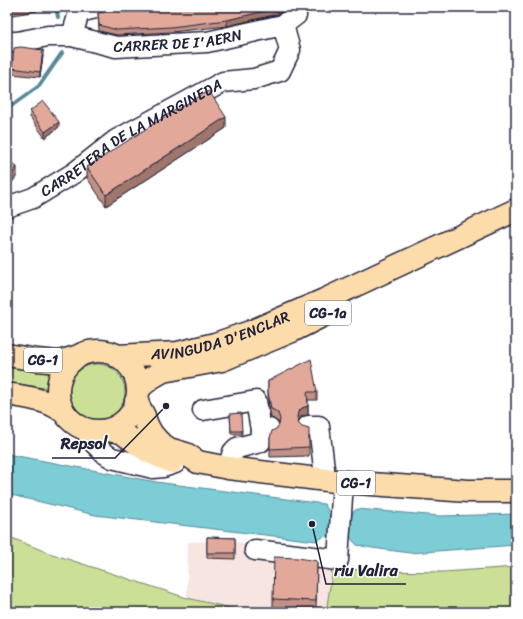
<svg xmlns="http://www.w3.org/2000/svg" width="523" height="619" font-family="Sriracha,sans-serif">
  <rect width="100%" height="100%" fill="#fff"/>
  <filter id="ink" filterUnits="userSpaceOnUse"><feTurbulence type="fractalNoise" baseFrequency=".025" numOctaves="2"/><feDisplacementMap in="SourceGraphic" scale="8" xChannelSelector="R" yChannelSelector="G"/><feConvolveMatrix kernelMatrix="1 2 1 2 8 2 1 2 1" color-interpolation-filters="sRGB"/></filter>
  <g filter="url(#ink)">
    <path fill="#f6e5e1" d="M227,541L322,551L327,558L332,574L326,612H248L187,598L188,542Z"/>
    <path fill="#cae096" stroke="#768168" d="M69 392a28 28 0 1 1 56 0a28 28 0 1 1-56 0Z
      M7,367L53,373L51,389L7,382Z
      M7,536L46,552L187,598L248,612H7Z
      M516,567V612H326L332,574L330,568L376,571L443,572Z"/>
    <path fill="#7ccdd6" stroke="#588998" d="M7,454L156,482L324,504L328,510L323,537L317,541L299,539L95,515L7,494Z
      M357,509L440,516L516,514V545L410,553L372,548L357,545L353,541L350,536L353,512Z"/>
    <g fill="none" stroke-linecap="round" stroke-linejoin="round">
      <path stroke="#588998" stroke-width="4" d="M56,7L58,17
        M7,109L39,86L62,53
        M513,540L516,561"/>
      <path stroke="#7ccdd6" stroke-width="24" d="M293,522L312,524L384,529"/>
      <defs>
        <g id="minor">
          <path d="M72,36L79,12L100,7"/>
          <path id="s1" d="M7,42H17L48,36H72L116,47L207,42L283,25L296,15L294,7"/>
          <path id="s2" d="M7,207L33,198L74,173L116,140L223,82L254,79L280,71L290,50L283,25"/>
          <path d="M203,410L256,401L261,430"/>
          <path d="M308,426H319L324,468L323,479"/>
          <path d="M85,429L94,443L104,453L112,458L153,468L163,467L175,463"/>
          <path d="M228,468L233,452L237,448L260,442L261,430L269,429"/>
          <path d="M255,550L338,560L343,482"/>
        </g>
        <g id="major">
          <path id="s3" d="M116,356L178,353L215,344L250,332L324,300L516,210"/>
          <path d="M138,389L151,378L163,371L222,360L292,331L324,315"/>
        </g>
        <path id="highway" d="M58 391a40 40 0 1 1 80 0a40 40 0 1 1-80 0Z
          M7,355L37,360L59,362L79,356
          M7,394C29,398 46,399 64,412
          M136,401L144,416L147,425L152,434L159,442L169,449L186,454L198,462L228,468L343,482L468,491H516
          M107,430L121,432L149,452L172,462"/>
      </defs>
      <use href="#minor" stroke="#22223b" stroke-width="23"/>
      <use href="#major" stroke="#22223b" stroke-width="25"/>
      <use href="#highway" stroke="#22223b" stroke-width="25"/>
      <use href="#minor" stroke="#fff" stroke-width="20"/>
      <use href="#major" stroke="#fddcac" stroke-width="22"/>
      <use href="#highway" stroke="#fddcac" stroke-width="22"/>
    </g>
    <path fill="#c29185" stroke="#22223b" d="M7,7H37V11L7,16Z
      M110,7H283V10L278,14L227,26L171,32L117,35L99,31L98,13L103,12L108,9Z
      M43,56L40,77L12,74V68Z
      M30,111L59,127L45,138L30,117Z
      M226,128L106,206L87,178V167Z
      M268,381L317,392V400H308V415L302,416L298,422L309,447V456L270,457V438L279,425L278,422L274,419L271,418L268,400Z
      M230,414L242,431V434H231Z
      M207,537L235,538V559L207,558Z
      M317,561L316,609L273,608V599Z"/>
    <path fill="#9e766c" stroke="#22223b" d="M280,7H283V10L278,14L227,26V20Z
      M43,50V56L40,77V72Z
      M226,117V128L106,206V195Z
      M59,122V127L45,138V132Z
      M17,167V176L7,189V180Z
      M308,406V415L302,416L298,421L297,426V417L298,412L302,408Z"/>
    <path fill="#e2a99b" stroke="#22223b" d="M7,7H26L7,10Z
      M110,7H280L278,8L227,20L171,27L117,30L99,25L98,13L103,12L108,9Z
      M21,47L43,50L40,72L12,68L14,48Z
      M209,91L226,117L106,195L87,167L172,112Z
      M43,101L59,122L45,132L30,111Z
      M7,159L17,167L7,180Z
      M311,359L317,392H307L308,406L302,408L298,412L297,417L298,423L302,427L309,429V447L270,449V438L272,431L276,429L279,425L280,419L278,413L274,410L271,409L268,392V381Z
      M241,413L242,431H231L230,414Z
      M207,537L235,538V553H207Z
      M274,557L298,558L317,561L316,601L273,599Z"/>
  </g>
  <g text-anchor="middle" dominant-baseline="central" stroke-width="3" stroke-linejoin="round" paint-order="stroke">
    <g fill="#fff" stroke="#646476" stroke-width="1">
      <rect x="305" y="301" width="46" height="24" rx="3"/>
      <rect x="24" y="348" width="38" height="24" rx="3"/>
      <rect x="337" y="471" width="38" height="24" rx="3"/>
    </g>
    <g font-size="14" font-weight="bold" fill="#22223b">
      <text x="328" y="313">CG-1a</text>
      <text x="43" y="360">CG-1</text>
      <text x="356" y="483">CG-1</text>
    </g>
    <g font-size="15" fill="#22223b" stroke="#fff">
      <text stroke="none"><textPath href="#s1" startOffset="173">CARRER DE I'AERN</textPath></text>
      <text stroke="none"><textPath href="#s2" startOffset="143">CARRETERA DE LA MARGINEDA</textPath></text>
      <text stroke="none"><textPath href="#s3" startOffset="107">AVINGUDA D'ENCLAR</textPath></text>
    </g>
  </g>
  <path fill="none" stroke="#22223b" stroke-width="1.5" d="M166 406L115 458H52M312 524L326 584H406"/>
  <g fill="#22223b" stroke="#fff" stroke-width="1.5">
    <circle cx="166" cy="406" r="4"/>
    <circle cx="312" cy="524" r="4"/>
  </g>
  <g font-size="16" text-anchor="middle" font-weight="bold" fill="#22223b" stroke="#fff" stroke-width="3" stroke-linejoin="round" paint-order="stroke">
    <text x="84" y="449">Repsol</text>
    <text x="366" y="576">riu Valira</text>
  </g>
  <rect width="523" height="619" fill="none" stroke="#fff" stroke-width="24"/>
  <rect x="12" y="12" width="499" height="595" fill="none" stroke="#22223b" stroke-width="1.5" filter="url(#ink)"/>
</svg>
